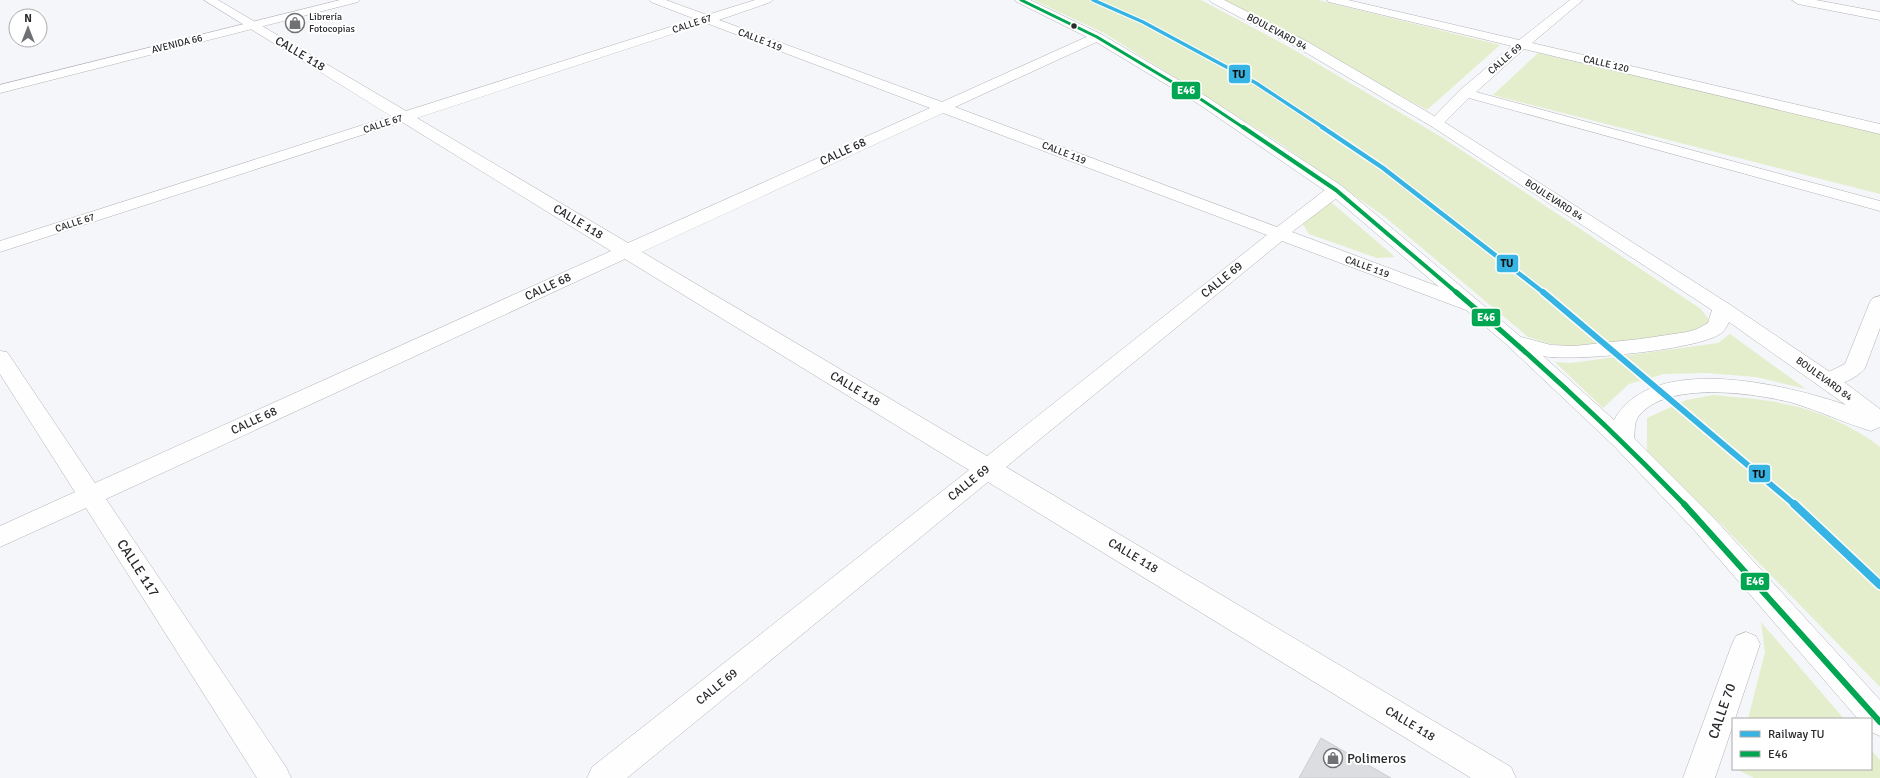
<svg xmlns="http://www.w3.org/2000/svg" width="1880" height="778" font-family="Signika,sans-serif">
  <rect width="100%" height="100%" fill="#f5f6fa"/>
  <path fill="#e4eecc" d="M1033,0H1201L1291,48L1443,138L1701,309L1710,321L1705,329C1656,338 1602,352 1552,344C1544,343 1536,339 1528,337L1385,217L1278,142L1104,33Z
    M1224,0H1318L1500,45L1427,110Z
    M1538,53L1880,133V194L1493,95Z
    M1331,202L1395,257L1377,258L1309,234L1303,224Z
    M1730,334L1806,389L1756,377L1706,373L1664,374L1629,384L1603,408L1555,362L1571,363L1718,343Z
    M1714,395C1741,398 1768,399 1794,406C1821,412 1858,429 1880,447V687L1719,522L1647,454V418L1686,400Z
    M1761,622L1844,719H1748L1765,652Z
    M1871,750L1880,760V778H1754L1736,769H1871Z"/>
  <path fill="#dcdde0" stroke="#cccdd0" d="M1321,738L1391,778H1299Z"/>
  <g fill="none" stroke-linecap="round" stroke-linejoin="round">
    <defs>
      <path id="street" d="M204,0H218L406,111L695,19L651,2L649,0H666L707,15L755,0H773L771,2L719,20L942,102L1093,34H1101L1103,37L1101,40L955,107L1277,227L1330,186L1336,185L1342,186L1344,190L1342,194L1292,232L1480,302L1483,306L1480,310L1473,312L1466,310L1282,241L1006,467L1511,767L1516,778H1471L988,482L627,778H587L592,767L969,470L625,259L106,499L286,767L291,778H257L86,508L0,547V526L75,492L0,374V351L7,352L95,483L611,251L402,122L0,252V241L391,116ZM706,23L930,108L628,243L417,118ZM943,113L1267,235L987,456L642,252Z
        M1327,0H1348L1519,40L1570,0H1583L1532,43L1880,124V134L1524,49L1476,92L1880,201V211L1469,98L1441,126H1431L1429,123L1431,120L1460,90L1512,46L1329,2Z
        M1792,0H1816L1880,12V20L1798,4Z
        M1880,296V328L1865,368C1857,379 1833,389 1820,386L1817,381L1820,376L1845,364L1870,302L1873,298Z
        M1746,632L1756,636L1760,644L1735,719H1733V725L1715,778H1683L1732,644L1736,636Z"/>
      <path id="secondary" d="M340,0H360L358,2L0,93V85Z"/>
      <path id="highway" d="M1015,0H1030L1101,34L1207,97L1342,186L1521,337L1551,345L1574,346L1640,339L1687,332L1697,329L1708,323L1712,310L1431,126L1298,48L1211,2L1209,0H1224L1308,42L1441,120L1729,304L1836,376L1880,409V427L1871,431C1844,423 1820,411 1793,403C1755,393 1665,380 1638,417C1634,423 1635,432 1634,438L1712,516L1880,700V736L1871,732V719H1858L1694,530L1614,446L1506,344L1330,194L1197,103L1093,40L1017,2ZM1729,322L1846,405C1787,385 1652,351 1614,420L1543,356C1571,362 1697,350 1720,334C1724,332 1727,326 1729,322Z"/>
    </defs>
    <use href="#street" stroke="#b1b2b5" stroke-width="1"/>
    <use href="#secondary" stroke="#b1b2b5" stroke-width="1"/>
    <use href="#highway" stroke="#b1b2b5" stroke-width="1"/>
    <use href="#street" fill="#fefefe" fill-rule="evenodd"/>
    <use href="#secondary" fill="#fefefe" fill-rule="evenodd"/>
    <use href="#highway" fill="#fefefe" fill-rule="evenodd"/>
    <defs>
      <path id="bus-1-far3" d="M1021,0L1097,37L1202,100L1244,128"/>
      <path id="bus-1-far2" d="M1243,127L1336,190L1457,293"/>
      <path id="bus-1-far1" d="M1456,292C1536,359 1612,430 1685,505"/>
      <path id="bus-1" d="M1684,504L1880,722"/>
    </defs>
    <use href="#bus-1-far3" stroke="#fff" stroke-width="5"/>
    <use href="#bus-1-far2" stroke="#fff" stroke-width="6"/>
    <use href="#bus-1-far1" stroke="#fff" stroke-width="8"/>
    <use href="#bus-1" stroke="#fff" stroke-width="10"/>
    <use href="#bus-1-far3" stroke="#00a651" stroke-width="3"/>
    <use href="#bus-1-far2" stroke="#00a651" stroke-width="4"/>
    <use href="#bus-1-far1" stroke="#00a651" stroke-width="5"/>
    <use href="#bus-1" stroke="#00a651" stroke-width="6"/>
    <defs>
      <path id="rail-1-far3" d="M1093,0L1143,22L1256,83L1324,128"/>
      <path id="rail-1-far2" d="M1322,127L1383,168L1544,293"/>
      <path id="rail-1-far1" d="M1543,292L1795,505"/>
      <path id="rail-1" d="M1794,504L1880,585"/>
    </defs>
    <use href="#rail-1-far3" stroke="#fff" stroke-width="5.5"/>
    <use href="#rail-1-far2" stroke="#fff" stroke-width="7"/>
    <use href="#rail-1-far1" stroke="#fff" stroke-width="9"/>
    <use href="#rail-1" stroke="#fff" stroke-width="11"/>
    <use href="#rail-1-far3" stroke="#36b4e3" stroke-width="3.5"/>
    <use href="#rail-1-far2" stroke="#36b4e3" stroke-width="4.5"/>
    <use href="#rail-1-far1" stroke="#36b4e3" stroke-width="6"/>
    <use href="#rail-1" stroke="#36b4e3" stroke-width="8"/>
  </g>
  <defs>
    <symbol id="shop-ring" viewBox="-11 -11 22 22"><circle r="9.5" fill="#fff" stroke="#707175" stroke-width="1.5"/><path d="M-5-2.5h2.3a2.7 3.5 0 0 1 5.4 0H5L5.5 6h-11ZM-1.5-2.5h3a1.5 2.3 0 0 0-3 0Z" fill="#707175"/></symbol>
  </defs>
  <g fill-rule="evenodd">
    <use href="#shop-ring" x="284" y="12" width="22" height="22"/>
    <use href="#shop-ring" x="1322" y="747" width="22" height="22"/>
  </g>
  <circle fill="#292a2d" stroke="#fff" stroke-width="1.5" cx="1074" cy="26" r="3.5"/>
  <g text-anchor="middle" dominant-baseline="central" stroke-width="4" stroke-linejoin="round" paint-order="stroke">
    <g font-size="10" fill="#292a2d" stroke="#fff" text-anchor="start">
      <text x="309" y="17">Librería<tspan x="309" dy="12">Fotocopias</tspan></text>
    </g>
    <g font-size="10" fill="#292a2d" stroke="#fff">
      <text transform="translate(692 24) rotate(-18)">CALLE 67</text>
      <text transform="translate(1277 32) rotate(28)">BOULEVARD 84</text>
      <text transform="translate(760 40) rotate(21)">CALLE 119</text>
      <text transform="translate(177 44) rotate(-14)">AVENIDA 66</text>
      <text transform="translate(1505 59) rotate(-41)">CALLE 69</text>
      <text transform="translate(1606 64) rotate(13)">CALLE 120</text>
      <text transform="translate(383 124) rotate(-18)">CALLE 67</text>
      <text transform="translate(1064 153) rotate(21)">CALLE 119</text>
      <text transform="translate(1554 200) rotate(33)">BOULEVARD 84</text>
      <text transform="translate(75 223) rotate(-18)">CALLE 67</text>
      <text transform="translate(1367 267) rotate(20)">CALLE 119</text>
      <text transform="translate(1824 379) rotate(36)">BOULEVARD 84</text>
    </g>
    <g font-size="12" fill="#292a2d" stroke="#fff">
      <text transform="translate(300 54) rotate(31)">CALLE 118</text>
      <text transform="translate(843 152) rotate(-25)">CALLE 68</text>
      <text transform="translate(578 222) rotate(31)">CALLE 118</text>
      <text transform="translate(1222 280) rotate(-39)">CALLE 69</text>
      <text transform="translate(548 287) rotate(-25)">CALLE 68</text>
      <text transform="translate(855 389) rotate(31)">CALLE 118</text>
      <text transform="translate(254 421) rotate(-25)">CALLE 68</text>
      <text transform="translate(969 483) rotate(-39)">CALLE 69</text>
      <text transform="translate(1133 556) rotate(31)">CALLE 118</text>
      <text transform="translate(717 687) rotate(-39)">CALLE 69</text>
      <text transform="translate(1410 724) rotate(31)">CALLE 118</text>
    </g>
    <g font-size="14" fill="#292a2d" stroke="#fff">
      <text transform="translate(138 568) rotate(57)">CALLE 117</text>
      <text transform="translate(1722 711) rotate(-71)">CALLE 70</text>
    </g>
    <g font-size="14" fill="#292a2d" stroke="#fff" text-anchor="start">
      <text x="1347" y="758">Polimeros</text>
    </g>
  </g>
  <g stroke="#fff" stroke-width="1.5">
    <rect x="1228" y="64" width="23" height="20" rx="4" fill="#36b4e3"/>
    <rect x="1171" y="81" width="30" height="19" rx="4" fill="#00a651"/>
    <rect x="1496" y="254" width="23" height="19" rx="4" fill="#36b4e3"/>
    <rect x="1471" y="308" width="30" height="19" rx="4" fill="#00a651"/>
    <rect x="1748" y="464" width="23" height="19" rx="4" fill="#36b4e3"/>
    <rect x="1740" y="572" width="30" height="19" rx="4" fill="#00a651"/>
  </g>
  <g font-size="11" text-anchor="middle" font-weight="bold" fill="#fff">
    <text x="1186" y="94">E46</text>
    <text x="1486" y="321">E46</text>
    <text x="1755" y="585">E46</text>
  </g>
  <g font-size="11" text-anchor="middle" font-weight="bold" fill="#111">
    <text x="1239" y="78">TU</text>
    <text x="1507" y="267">TU</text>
    <text x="1759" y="478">TU</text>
  </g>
  <rect x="1732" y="718" width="140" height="52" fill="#ffffff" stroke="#a9aaab"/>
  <rect x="1740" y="731" width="20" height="6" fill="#36b4e3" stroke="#a9aaab"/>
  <text x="1768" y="738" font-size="12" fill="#292a2d">Railway TU</text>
  <rect x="1740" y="751" width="20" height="6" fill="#00a651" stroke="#a9aaab"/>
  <text x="1768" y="758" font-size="12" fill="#292a2d">E46</text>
  <g transform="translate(28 28)"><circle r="19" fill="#ffffff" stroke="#a9aaab"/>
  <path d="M0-3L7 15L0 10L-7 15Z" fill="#707175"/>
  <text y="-6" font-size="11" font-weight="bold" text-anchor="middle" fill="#292a2d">N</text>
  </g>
</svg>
